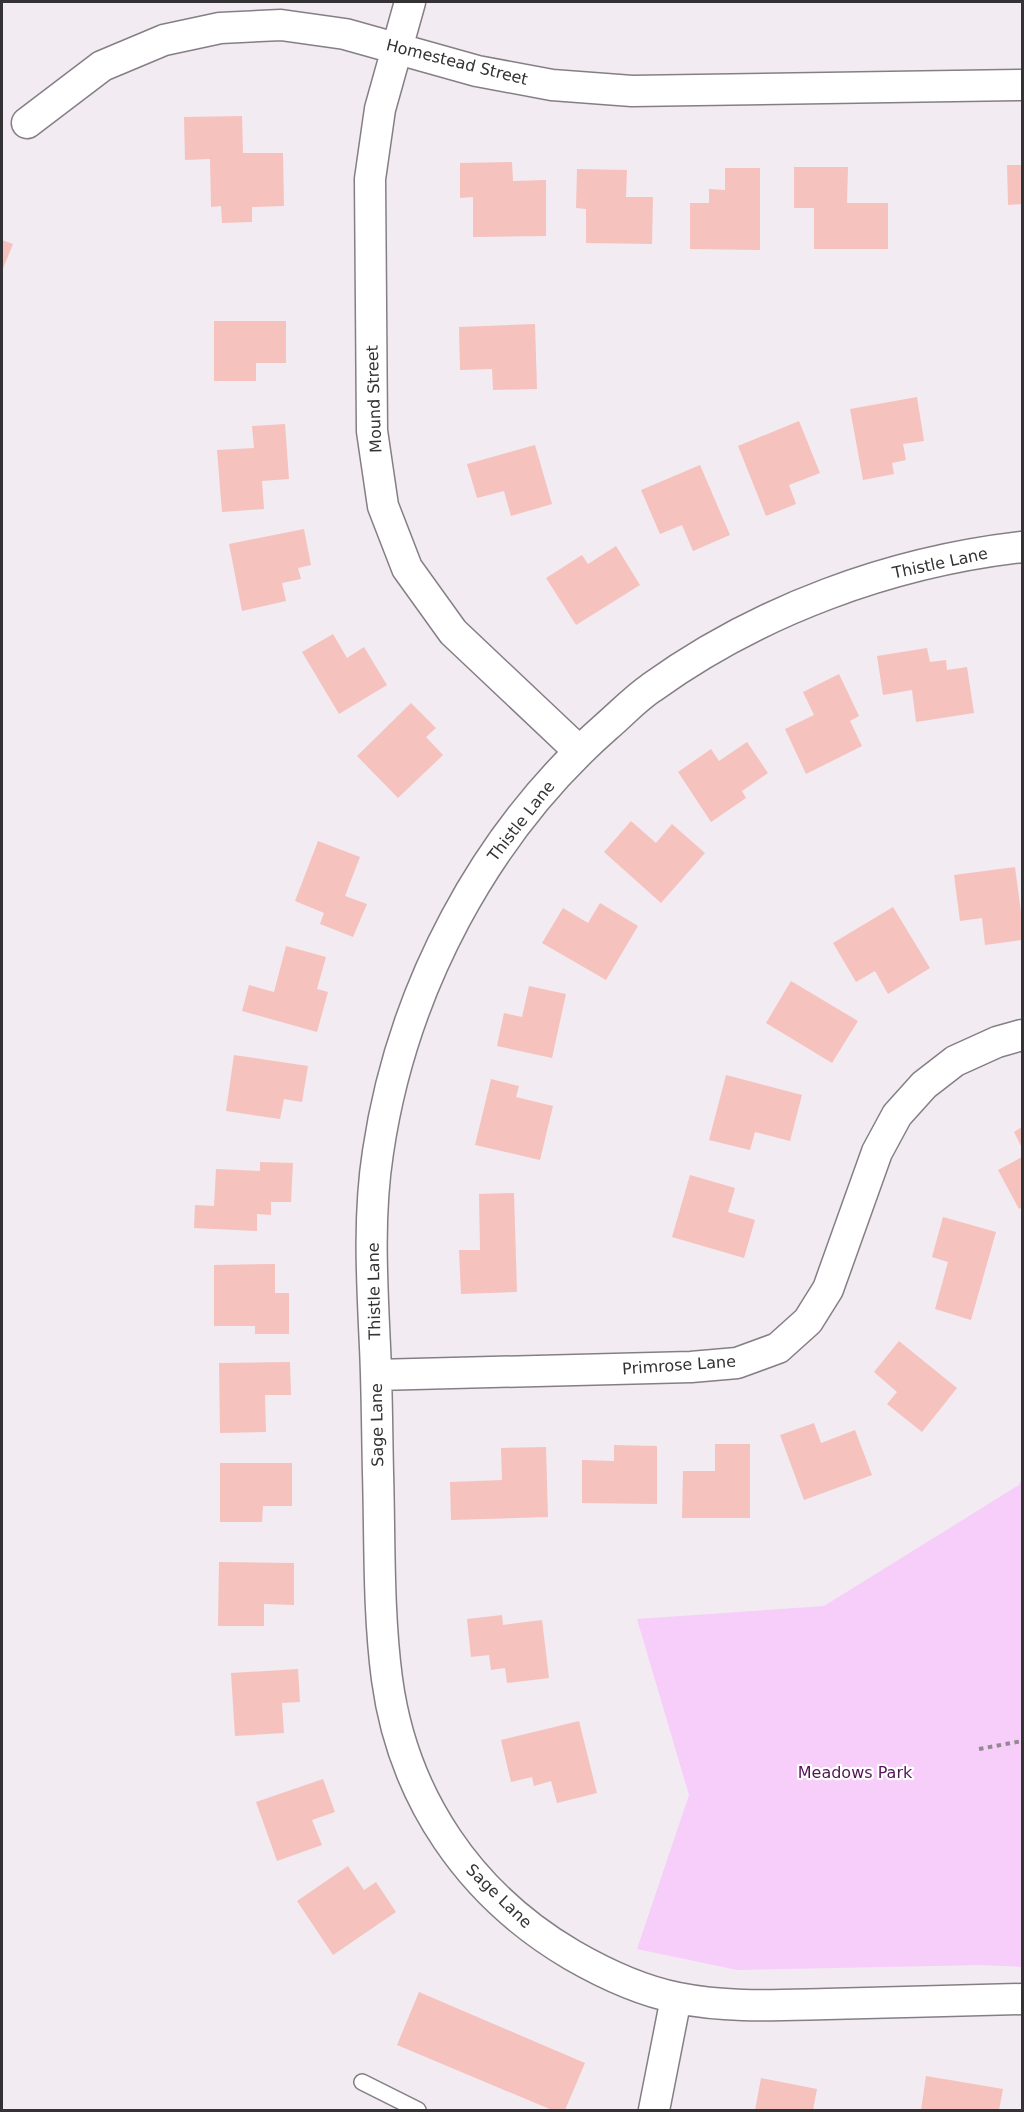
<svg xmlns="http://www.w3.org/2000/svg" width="1024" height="2112" font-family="'DejaVu Sans',sans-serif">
  <rect width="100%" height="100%" fill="#f2ebf2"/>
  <path fill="#f7cdfa" d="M1022,1478V1967L982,1965L737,1970L637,1949L689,1795L637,1619L824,1606L1019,1485Z"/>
  <path fill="#f6c2be" d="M242,116L243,153H283L284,206L252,207V222L222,223L221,206L211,207L210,159L185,160L184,117Z
    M512,162L513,181L546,180V236L473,237V197L460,198V163Z
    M1007,165H1022V204L1008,205Z
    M794,167H848L847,203H888V249H814V208H794Z
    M725,168H760V250L690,249V203H709V189L725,190Z
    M577,169L627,170L626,197H653L652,244L586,243V209L576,208Z
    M2,240L13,244L2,271Z
    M214,321H286V363H256V381H214Z
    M535,324L537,389L493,390L492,369L460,370L459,327Z
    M917,397L924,441L903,444L906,460L892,463L894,474L863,480L850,409Z
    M799,421L820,473L789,485L796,504L766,516L738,446Z
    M285,424L289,479L262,481L264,509L222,512L217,450L254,448L252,426Z
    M535,445L552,504L511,516L504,491L477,498L467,464Z
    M700,465L730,535L693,551L682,525L660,534L641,490Z
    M304,529L311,565L298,568L301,579L282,583L286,601L242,611L229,544Z
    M616,546L640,585L576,625L546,578L582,555L588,564Z
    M333,634L347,658L364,647L387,685L339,714L302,652Z
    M927,648L930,662L946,660L947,670L967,667L974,713L916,722L912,690L883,695L877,656Z
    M839,674L859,716L850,721L862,746L806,774L785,729L814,715L803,692Z
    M411,703L436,728L426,737L443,755L398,798L357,756Z
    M747,742L768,773L742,791L746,798L711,822L678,772L711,749L719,761Z
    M631,821L656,843L672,824L705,853L661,903L604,852Z
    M318,841L360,857L345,896L367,904L353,937L320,924L324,913L295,901Z
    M1015,867L1022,920V940L985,945L982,918L960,921L954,875Z
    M600,903L638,926L606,980L542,943L563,908L588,923Z
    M893,907L930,968L888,994L875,971L856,982L833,943Z
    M286,946L326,957L317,989L328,992L317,1032L242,1011L249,985L274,992Z
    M791,981L858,1021L832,1063L766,1023Z
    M529,986L566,994L552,1058L497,1046L504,1013L522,1017Z
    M234,1055L308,1066L302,1102L284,1099L280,1119L226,1111Z
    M726,1075L802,1095L790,1141L755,1132L750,1150L709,1140Z
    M491,1079L519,1086L516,1097L553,1106L540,1160L475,1145Z
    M1022,1127V1148L1014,1132Z
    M1022,1157V1207L1019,1209L998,1170Z
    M260,1162L293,1163L291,1202H271V1215L257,1214V1231L194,1228L195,1205L214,1206L216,1169L260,1171Z
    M690,1175L735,1188L728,1212L755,1220L744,1258L672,1237Z
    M514,1193L517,1292L461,1294L459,1250H480L479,1194Z
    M943,1217L996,1232L971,1320L935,1309L948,1262L932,1257Z
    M275,1264V1293H289V1334H255V1326H214V1265Z
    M899,1341L957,1388L922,1432L887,1404L897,1392L874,1372Z
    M290,1362L291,1395H265L266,1432L220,1433L219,1363Z
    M814,1423L821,1443L855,1430L872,1475L804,1500L780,1435Z
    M715,1444H750V1518H682L683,1471H715Z
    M614,1445L657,1446V1504L582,1503V1460L614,1461Z
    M546,1447L548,1517L451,1520L450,1482L502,1480L501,1448Z
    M220,1463H292V1506H263L262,1522H220Z
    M219,1562L294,1563V1605L264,1604V1626H218Z
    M502,1615L503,1625L542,1620L549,1678L507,1683L505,1668L491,1670L489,1655L471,1657L467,1619Z
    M298,1669L300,1702L282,1703L284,1733L235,1736L231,1673Z
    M579,1721L597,1793L557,1803L551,1781L534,1786L532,1777L511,1782L501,1740Z
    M323,1779L335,1812L312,1820L322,1845L277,1861L256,1802Z
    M348,1866L364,1890L376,1882L396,1912L333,1955L297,1901Z
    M419,1992L585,2063L565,2110H552L397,2045Z
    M926,2076L1003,2089L999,2110H921Z
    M761,2078L817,2089L813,2110H755Z"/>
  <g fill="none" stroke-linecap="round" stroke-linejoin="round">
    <defs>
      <path id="lane" d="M362,2082L418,2110"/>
      <path id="street" d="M410,2L380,109L370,179L372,431L383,506L407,568L453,632L579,751
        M27,123L102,66L164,40L220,28L281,25L345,34L477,71L552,85L632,91L1022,85
        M1022,547C891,562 759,610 651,688C635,699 622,713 607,726C484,834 402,990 378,1152C368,1216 372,1282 375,1347C377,1389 377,1431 378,1473C380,1542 378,1611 387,1679C403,1798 470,1895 572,1955C605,1974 642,1991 678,1998C727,2008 778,2005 827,2004C892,2002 957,2001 1022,1999
        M376,1375L691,1367L737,1363L778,1348L808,1321L828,1289L877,1152L897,1115L924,1085L955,1061L997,1042L1022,1035
        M654,2110L676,1998"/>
    </defs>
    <use href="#lane" stroke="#857f85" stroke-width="18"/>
    <use href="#street" stroke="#857f85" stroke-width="33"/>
    <path stroke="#908b90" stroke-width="4" stroke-dasharray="4.5 4.5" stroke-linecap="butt" d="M979,1749L1022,1741"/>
    <use href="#lane" stroke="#fff" stroke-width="15"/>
    <use href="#street" stroke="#fff" stroke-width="30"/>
  </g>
  <g text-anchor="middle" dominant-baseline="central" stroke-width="4.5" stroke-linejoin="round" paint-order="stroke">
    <g font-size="16" fill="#353235" stroke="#fff">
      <text transform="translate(457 62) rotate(14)">Homestead Street</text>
      <text transform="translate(374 399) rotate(-92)">Mound Street</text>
      <text transform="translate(940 563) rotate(-12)">Thistle Lane</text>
      <text transform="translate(521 821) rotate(-52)">Thistle Lane</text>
      <text transform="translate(374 1291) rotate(-91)">Thistle Lane</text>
      <text transform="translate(679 1365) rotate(-4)">Primrose Lane</text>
      <text transform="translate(377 1425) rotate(-91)">Sage Lane</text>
      <text transform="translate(499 1896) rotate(44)">Sage Lane</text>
    </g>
    <g font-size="16" fill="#541459" stroke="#fff">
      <text x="855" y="1772">Meadows Park</text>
    </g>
  </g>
  <rect width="1024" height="2112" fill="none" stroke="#353235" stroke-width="6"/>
</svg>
